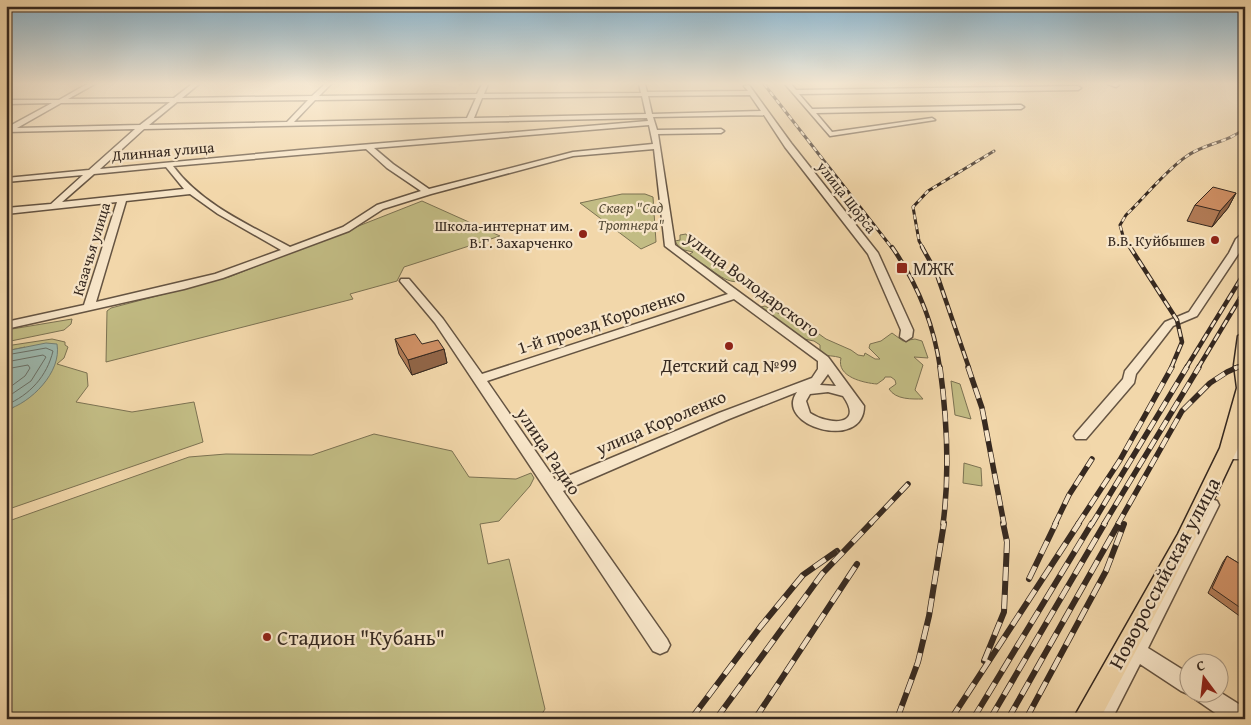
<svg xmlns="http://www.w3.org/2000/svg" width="1251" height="725" font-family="'Gentium Book Plus',serif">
  <rect width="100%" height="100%" fill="#f2d7aa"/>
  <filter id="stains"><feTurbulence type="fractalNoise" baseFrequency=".004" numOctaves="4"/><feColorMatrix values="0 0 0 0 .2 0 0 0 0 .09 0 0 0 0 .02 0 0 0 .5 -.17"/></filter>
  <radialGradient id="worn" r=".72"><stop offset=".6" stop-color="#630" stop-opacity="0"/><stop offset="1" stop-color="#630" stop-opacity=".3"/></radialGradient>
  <path fill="#c2bc84" stroke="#7c7252" d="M622,194H645L653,197L656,242L641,249L580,203Z
    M422,201L500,236L404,267L397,281L350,294L353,299L106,362L107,311L111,308L229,277Z
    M686,234L695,246H699L709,258L741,281C722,286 708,261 689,259L687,256L693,252L680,249L675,241L680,240V235Z
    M765,306L778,313L794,316L826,339L851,350L858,355L864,356L865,353L875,359H880L869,348L870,344L881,341L892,333L903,341L915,339L922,341L928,358L914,357L923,365L915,390L923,399C912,399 896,400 889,389L896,384L895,380L891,377H885L884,379L877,384C864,383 836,377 841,358C833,355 828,357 820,353V345L814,341L799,338L757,308Z
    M72,319L71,324L64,330L6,342V330Z
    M52,339L65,342V345L68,347L64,358L57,364L87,373L88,386L76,402L132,412L194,402L203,442L6,510V504L11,502L10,487L6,488V410L13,408L25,347L6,351V346Z
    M951,381L960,384L971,419L955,415Z
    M374,434L452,451L469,477L516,479L531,473L534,478L530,486L499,521L480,524L488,564L509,559L545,709L539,719H6V522L189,457L226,454L312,455Z
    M964,463L981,468L982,486L963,483Z"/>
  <path fill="#9cb8ae" stroke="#737f75" d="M46,343L57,344C62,372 31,403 6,410V351Z"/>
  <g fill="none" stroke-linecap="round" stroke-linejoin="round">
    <path stroke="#697067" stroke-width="1" d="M6,355L46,348L53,351C47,376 30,395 6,405
      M6,362L43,355L46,357L31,381L6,398
      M6,369L28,365L30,368L25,376L6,390"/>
    <defs>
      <path id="minor" d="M87,84H95L68,99L174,98L192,84H199L182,98L312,96L325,84H331L319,96L477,94L482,84H488L484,94L641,93L639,84H645L647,92L748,91L744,86L749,85L791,143L878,253L913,330L912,337L906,341L900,337L901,330L868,254L785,147L764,115L653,117L657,130L721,129L724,131L721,133L658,134L675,245L828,357L864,406C864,452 773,426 797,392L729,419L563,491L667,639L670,645L667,651L660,654L653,651L435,323L400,281L401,279H409L443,319L482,374L728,294L665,246L654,149L573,156L431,194L383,209L349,231L223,278L184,289L6,329V322L84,305L117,202L6,214V208L51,204L83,175L6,182V178L89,170L135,129L6,132V128L52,103L6,104V100H59ZM750,95L761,111L652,114L648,96ZM642,96L646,114L474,118L482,98ZM476,98L467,118L294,122L315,100ZM308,100L287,122L149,125L177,102ZM170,102L140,125L17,128L61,103ZM647,118L648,121L300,150L100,169L144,129ZM649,125L653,144L573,152L429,189L393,164L374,148ZM366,149L387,168L421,191L377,205L343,227L290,247C249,225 201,204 173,166ZM166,167L184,189L62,202L94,174ZM190,194L218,214L281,250L215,274L96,302L126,201ZM734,299L818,361V369L812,378L719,413L556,481L487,381ZM828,374L836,386L820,385ZM828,392L843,396C865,427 828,425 810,413L806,401L810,394Z
        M785,84H791L796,90L1078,86L1081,88L1078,90L799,94L812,109L1021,105L1024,107L1021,109L816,113L832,132L932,118L935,120L830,136Z
        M1108,84H1118L1119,85L1116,87Z
        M1245,231V240L1239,253L1197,316L1173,326L1136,374L1134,383L1086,439H1076L1074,436L1076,433L1123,379L1125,371L1165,322L1189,312L1229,253L1236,239Z
        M1245,423C1245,436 1246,447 1239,459H1229L1227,455L1238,428L1240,425Z
        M1211,499L1217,501L1219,505L1148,648L1188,673V692H1191L1188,694L1181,691L1140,664L1112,719H1091L1125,654L1119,646L1122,640L1129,637L1133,639L1205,501Z
        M1218,691L1245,708V719H1224L1195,699L1192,692Z"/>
      <path id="major" d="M1245,332V420L1238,448L1196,537L1100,719H1073L1178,534L1220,448L1237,388L1234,365L1238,336Z"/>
    </defs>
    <use href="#minor" stroke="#655442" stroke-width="3"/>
    <use href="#major" stroke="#362920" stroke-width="3"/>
    <use href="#minor" fill="#f7e5c8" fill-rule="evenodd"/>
    <use href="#major" fill="#f2d7aa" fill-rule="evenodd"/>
    <defs>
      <path id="rail-far3" d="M764,84L892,248
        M923,248L919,241L913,207L928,191L994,151
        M1131,248L1123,236L1120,225L1126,215C1144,198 1167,169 1187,156C1205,143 1228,143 1245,128"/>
      <path id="rail-far2" d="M892,247C917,283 934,325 940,368
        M922,247L936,272L969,368
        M1130,247L1177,320L1182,342L1171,368
        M1186,368L1245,272
        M1198,368L1245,290
        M1234,368L1245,365"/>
      <path id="rail-far1" d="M940,367C947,419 950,472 943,524
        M968,367L982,408L1004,524
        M870,524L908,484
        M1055,524L1069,495L1092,459
        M1078,524L1120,460L1172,367
        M1092,524L1187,367
        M1104,524L1199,367
        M1118,524L1182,411L1210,383L1227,372L1238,367"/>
      <path id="rail" d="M1029,579L1056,523
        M984,661L1004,612L1007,542L1003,523
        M691,719L761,626L803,575L837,551
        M716,719L822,574L871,523
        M755,719L857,564
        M897,719L918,662L929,616L944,523
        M951,719L1079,523
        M973,719L1092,523
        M990,719L1105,523
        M1008,719L1119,523
        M1026,719L1106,571L1124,524"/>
    </defs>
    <use href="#rail-far3" stroke="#362920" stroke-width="3"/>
    <use href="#rail-far2" stroke="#362920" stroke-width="4.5"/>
    <use href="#rail-far1" stroke="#362920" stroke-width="5.5"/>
    <use href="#rail" stroke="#362920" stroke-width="6"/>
    <use href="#rail-far3" stroke="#f7e5c8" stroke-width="2" stroke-dasharray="5" stroke-linecap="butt"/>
    <use href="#rail-far2" stroke="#f7e5c8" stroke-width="2.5" stroke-dasharray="8" stroke-linecap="butt"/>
    <use href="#rail-far1" stroke="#f7e5c8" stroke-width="4" stroke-dasharray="11" stroke-linecap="butt"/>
    <use href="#rail" stroke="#f7e5c8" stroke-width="4.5" stroke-dasharray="14" stroke-linecap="butt"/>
  </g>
  <path fill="#b27c57" stroke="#362920" d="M1236,193L1228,208L1212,227L1187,221L1195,205Z
    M395,339L444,349L447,363L412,375L399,354Z
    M1227,556L1245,567V620L1208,593L1223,562Z"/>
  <path fill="#916547" stroke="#362920" d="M1236,193L1228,208L1212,227L1220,211Z
    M444,349L447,363L412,375L408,360Z"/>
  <path fill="#cf9065" stroke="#362920" d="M1213,187L1236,193L1220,211L1195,205Z
    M415,334L422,344L438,340L444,349L408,360L395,339Z
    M1227,556L1245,567V611L1212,588Z"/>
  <linearGradient id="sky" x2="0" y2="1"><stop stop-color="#89b6d1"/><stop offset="0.45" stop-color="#f9edd9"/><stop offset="1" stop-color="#f9edd9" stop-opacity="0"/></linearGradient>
  <rect width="1251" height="186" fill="url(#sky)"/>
  <g fill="#8f2418" stroke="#f7e5c8" stroke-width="2">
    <circle cx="583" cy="234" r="5"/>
    <circle cx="1215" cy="240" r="5"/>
    <rect x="896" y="262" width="12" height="12" rx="2.5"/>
    <circle cx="729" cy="346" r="5"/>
    <circle cx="267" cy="637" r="5"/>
  </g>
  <g text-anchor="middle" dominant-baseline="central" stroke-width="4.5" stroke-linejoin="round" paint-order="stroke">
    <g font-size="15" fill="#362920" stroke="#f7e5c8">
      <text transform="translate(163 151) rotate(-5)">Длинная улица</text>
      <text transform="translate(847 197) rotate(52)">улица Щорса</text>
      <text transform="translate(91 249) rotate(-73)">Казачья улица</text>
    </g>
    <g font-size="15" font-style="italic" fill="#594e39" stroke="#f7e5c8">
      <text x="631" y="207">Сквер "Сад<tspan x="631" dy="17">Тротнера"</tspan></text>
    </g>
    <g font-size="15" fill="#362920" stroke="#f7e5c8" text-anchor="end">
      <text x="573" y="225">Школа-интернат им.<tspan x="573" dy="17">В.Г. Захарченко</tspan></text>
      <text x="1205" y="240">В.В. Куйбышев</text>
    </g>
    <g font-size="18" fill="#362920" stroke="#f7e5c8" text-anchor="start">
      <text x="913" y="268">МЖК</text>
      <text x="729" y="365" text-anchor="middle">Детский сад №99</text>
    </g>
    <g font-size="18" fill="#362920" stroke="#f7e5c8">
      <text transform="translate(753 284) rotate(37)">улица Володарского</text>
      <text transform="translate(601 321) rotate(-18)">1-й проезд Короленко</text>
      <text transform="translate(661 422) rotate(-23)">улица Короленко</text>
      <text transform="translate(549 451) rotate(56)">улица Радио</text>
    </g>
    <g font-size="21" fill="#362920" stroke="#f7e5c8">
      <text transform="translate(1164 573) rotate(-62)">Новороссийская улица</text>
    </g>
    <g font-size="21" fill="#362920" stroke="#f7e5c8" text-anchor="start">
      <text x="277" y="637">Стадион "Кубань"</text>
    </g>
  </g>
  <rect width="1251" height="725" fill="none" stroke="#f2d7aa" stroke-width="25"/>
  <rect x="8" y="8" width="1236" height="710" fill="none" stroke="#362920" stroke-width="2.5"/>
  <rect x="12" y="12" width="1226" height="700" fill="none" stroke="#362920"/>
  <g transform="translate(1204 678) rotate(345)"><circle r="24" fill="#f7e5c8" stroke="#aa9a85"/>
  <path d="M0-4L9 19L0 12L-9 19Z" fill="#8f2418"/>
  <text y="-8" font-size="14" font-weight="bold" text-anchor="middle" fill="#362920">С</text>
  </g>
  <rect width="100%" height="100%" filter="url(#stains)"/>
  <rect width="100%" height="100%" fill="url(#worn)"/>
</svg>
